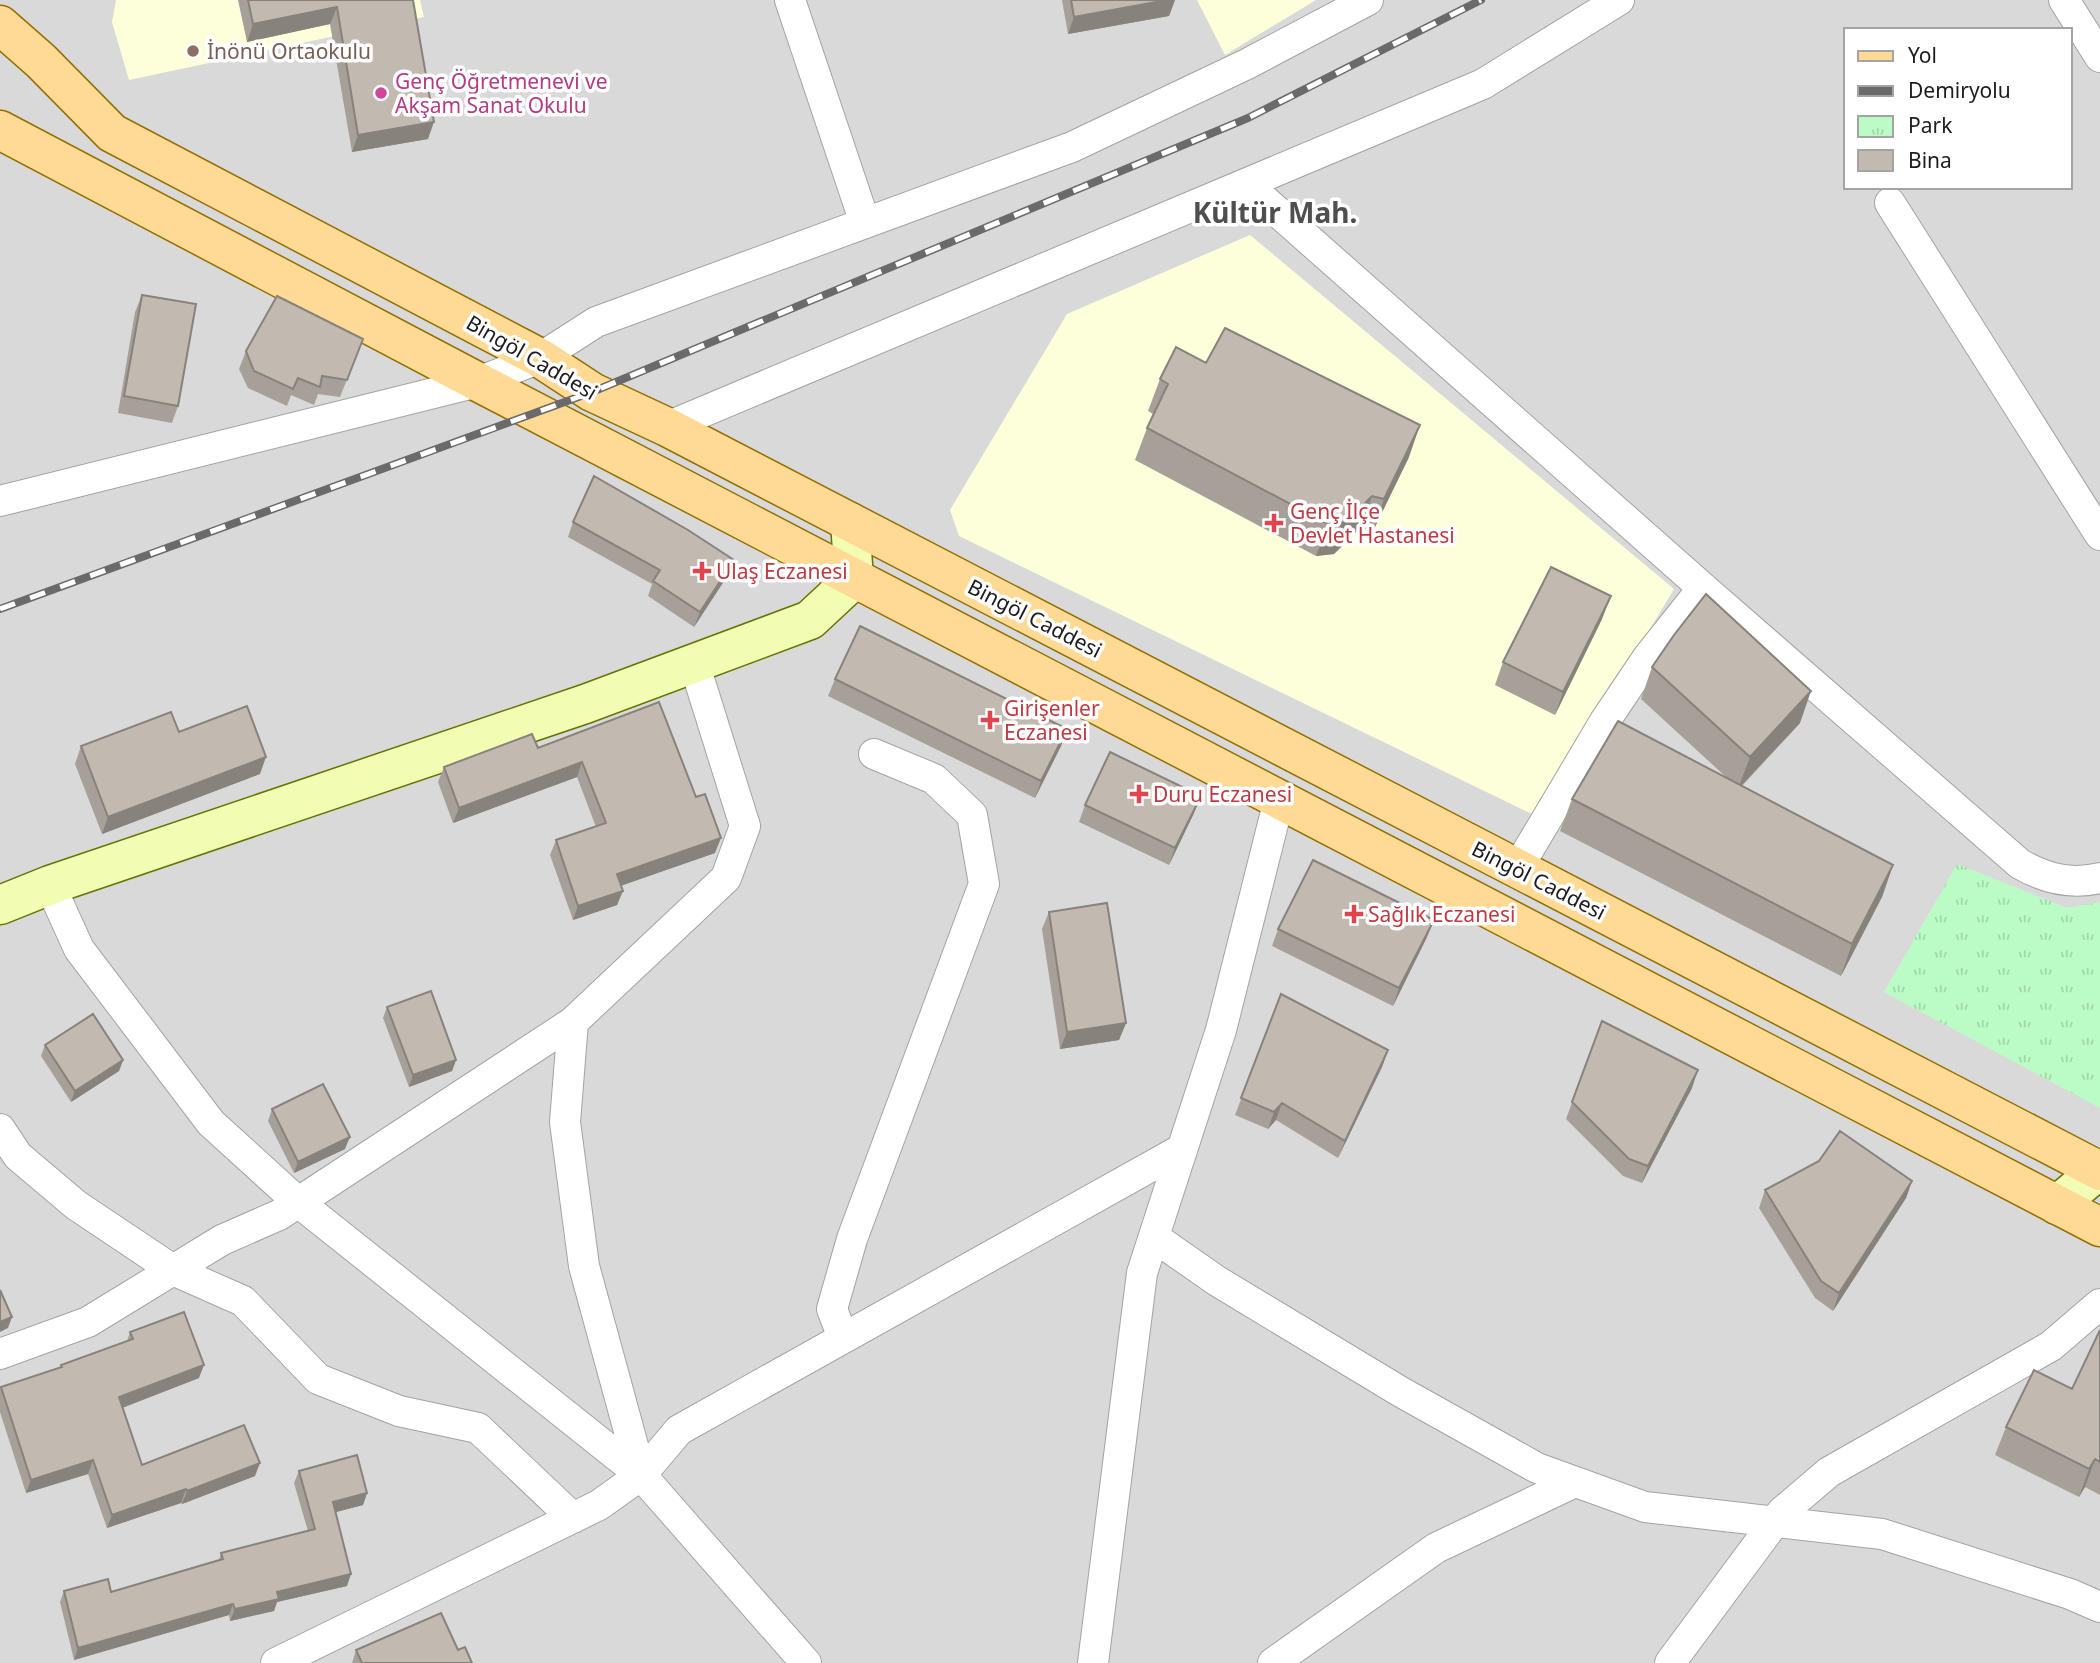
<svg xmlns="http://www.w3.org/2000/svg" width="2100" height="1663" font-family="'Noto Sans',sans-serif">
  <defs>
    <pattern id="park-tufts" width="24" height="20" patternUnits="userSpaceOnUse" patternTransform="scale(1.75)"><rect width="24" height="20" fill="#bbfbc6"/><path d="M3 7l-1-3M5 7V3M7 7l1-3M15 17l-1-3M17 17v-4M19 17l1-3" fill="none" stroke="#a0d7aa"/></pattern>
  </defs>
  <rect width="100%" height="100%" fill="#eeebe1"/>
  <path fill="#dad9d9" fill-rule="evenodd" d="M0,0H2100V1663H0ZM1846,30H2070V187H1846Z"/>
  <path fill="#fcffd9" d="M116,0H420L424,17L129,80L112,22Z
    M1197,0H1316L1225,55Z
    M1250,235L1674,589L1538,817L959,536L950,510L1067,314Z"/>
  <path fill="url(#park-tufts)" d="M1957,864L2067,908L2100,902V1108L1884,992Z"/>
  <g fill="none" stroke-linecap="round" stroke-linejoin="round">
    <defs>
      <path id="street" d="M790,0L865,223
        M2064,0L2100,57
        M1246,184L1703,588L2020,864C2046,879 2071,885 2100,878
        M1890,203L2100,535
        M667,427L1483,84L1619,0
        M0,501L478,382L540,358L596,322L1072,147L1247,64L1368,0
        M1517,869L1605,721L1648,657L1703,588
        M50,885L79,949L211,1123L298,1202L641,1475L806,1663
        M573,1022L565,1122L584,1266L641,1475
        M0,1129L18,1156L76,1205L173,1270L243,1301L318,1379L399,1411L478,1428L573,1518
        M1154,1237L1217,1281L1401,1392L1537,1468L1645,1507L1882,1534L2070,1594L2100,1607
        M843,1338L832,1309L852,1239L984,884L972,815L934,779L874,754
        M0,1354L88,1322L222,1240L279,1215L573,1022L726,878L745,826L694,663
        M276,1663L599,1505L641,1475L679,1430L1182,1149
        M1093,1663L1142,1273L1221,1030L1279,800
        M1273,1663L1436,1548L1575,1482
        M1670,1663L1782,1512L1829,1472L2051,1346L2100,1304"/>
      <path id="secondary" d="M0,905L50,885L585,704L810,620L854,579L850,522
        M2057,1205L2100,1169"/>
      <path id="primary" d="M0,25L41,61L112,133L540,358L592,392L667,427L2100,1171
        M0,130L478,382L2100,1227"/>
    </defs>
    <use href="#street" stroke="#a3a3a3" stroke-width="32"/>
    <use href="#secondary" stroke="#607601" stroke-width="41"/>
    <use href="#primary" stroke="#946f00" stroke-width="41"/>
    <use href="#street" stroke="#fff" stroke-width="30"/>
    <use href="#secondary" stroke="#f2fcb2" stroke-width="38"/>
    <use href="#primary" stroke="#ffda95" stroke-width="38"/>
    <defs>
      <path id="rail" d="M0,609L592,392L1248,118L1481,0"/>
    </defs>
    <use href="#rail" stroke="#6a6a6a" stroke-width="8"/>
    <use href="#rail" stroke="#fff" stroke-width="5" stroke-dasharray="16" stroke-linecap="butt"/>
  </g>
  <path fill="#a7a098" d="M238,0H413L428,139L352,152L330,24L247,42Z
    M1062,0H1175L1169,16L1068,34Z
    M142,295L178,406L172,423L118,413L135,312Z
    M363,339L340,397L318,394L314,405L291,395L287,406L248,388L239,369L246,351Z
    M1206,363L1409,457L1373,531L1360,528L1334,554L1316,556L1135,460L1147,428L1153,414L1148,411L1160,379Z
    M573,522L734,560L728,575L694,627L648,596L652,584L568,537Z
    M1602,619L1555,715L1495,685L1503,662Z
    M1652,667L1800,723L1742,786L1893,865L1882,897L1841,976L1560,831L1572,799L1726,777L1641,699Z
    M835,679L1067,729L1061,746L1035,798L828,696Z
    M659,702L715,853L621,885L617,905L573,920L550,855L556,840L596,827L577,777L453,823L438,782L444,767L538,748Z
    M179,732L260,774L102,834L75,764L81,746Z
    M1085,805L1194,813L1169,865L1079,822Z
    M1049,912L1126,1023L1119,1040L1060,1049L1042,929Z
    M1278,929L1427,937L1393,1006L1272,946Z
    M1281,994L1388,1050L1382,1067L1338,1158L1276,1120L1268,1129L1235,1115Z
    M387,1007L456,1060L452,1071L409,1087L383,1018Z
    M1602,1021L1692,1088L1642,1183L1623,1176L1566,1119Z
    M45,1045L123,1060L119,1071L71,1102L41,1056Z
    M272,1109L345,1149L294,1173L268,1121Z
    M1912,1181L1906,1198L1833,1311L1815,1298L1759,1208L1765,1190Z
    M2100,1330V1495L2085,1487L2079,1497L1995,1455L2006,1427L2072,1389Z
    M130,1332L199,1378L122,1408L142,1465L255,1476L182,1504L181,1503L107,1528L88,1474L26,1493L0,1412V1389L1,1387L60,1367L61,1365L127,1341Z
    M299,1471L367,1493L363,1505L335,1512L347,1586L277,1602L274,1611L230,1621L229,1615L74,1660L60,1602L64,1591L111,1592L219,1560L221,1553L308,1531L294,1483Z
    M356,1650H458L472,1663H352Z"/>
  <path fill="#88827c" d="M1167,0H1175L1169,16L1068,34L1074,17Z
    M337,7L330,24L247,42L253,24Z
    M434,122L428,139L352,152L358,135Z
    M1420,425L1409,457L1373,531L1384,499Z
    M1372,496L1360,528L1334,554L1316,556L1328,524Z
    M734,560L728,575L694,627L700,612Z
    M1611,596L1602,619L1555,715L1563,692Z
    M1811,691L1800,723L1738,789L1750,757Z
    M1067,729L1061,746L1035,798L1041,781Z
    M266,757L260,774L102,834L108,817Z
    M582,762L577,777L453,823L459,808Z
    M1201,796L1194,813L1169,865L1175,848Z
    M721,838L715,853L612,889L617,874Z
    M1893,865L1882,897L1841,976L1852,944Z
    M623,891L617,905L573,920L578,906Z
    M1434,920L1427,937L1393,1006L1399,988Z
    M1126,1023L1119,1040L1060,1049L1067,1032Z
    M1388,1050L1382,1067L1338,1158L1345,1141Z
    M123,1060L119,1071L71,1102L75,1091Z
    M456,1060L452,1071L409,1087L413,1075Z
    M1698,1070L1692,1088L1642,1183L1648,1166Z
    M1282,1103L1276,1120L1268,1129L1274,1112Z
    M350,1137L345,1149L294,1173L298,1162Z
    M1912,1181L1906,1198L1833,1311L1839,1293Z
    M12,1317L8,1328L0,1332V1322Z
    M204,1365L199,1378L114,1411L119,1397Z
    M2095,1459L2085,1487L2079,1497L2089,1469Z
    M93,1460L88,1474L26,1493L31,1480Z
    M260,1463L255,1476L182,1504L187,1491Z
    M186,1489L181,1503L107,1528L112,1515Z
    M367,1493L363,1505L329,1514L333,1502Z
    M351,1574L347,1586L277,1602L274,1611L230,1621L235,1609L277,1592Z
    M233,1604L229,1615L74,1660L78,1648Z"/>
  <path fill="#c2bab1" stroke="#88827c" stroke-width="2" d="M248,0H413L434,122L358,135L337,7L253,24Z
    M1071,0H1167L1074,17Z
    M142,295L196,304L178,406L124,396Z
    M277,296L363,339L347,380L322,376L320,387L298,378L293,389L254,371L246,351Z
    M1225,328L1420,425L1384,499L1372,496L1346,522L1328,524L1147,428L1168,384L1160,379L1176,347L1206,363Z
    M594,476L688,530L734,560L700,612L653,581L660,570L573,522Z
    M1551,567L1611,596L1563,692L1503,662Z
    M1706,594L1811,691L1750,757L1652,667L1674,635Z
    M860,626L1067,729L1041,781L835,679Z
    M659,702L696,797L705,794L721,838L617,874L623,891L578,906L556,840L606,823L582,762L459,808L444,767L532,734L538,748Z
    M247,706L266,757L108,817L81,746L171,712L179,732Z
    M1618,721L1893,865L1852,944L1572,799Z
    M1110,752L1201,796L1175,848L1085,805Z
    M1313,860L1434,920L1399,988L1278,929Z
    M1107,903L1126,1023L1067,1032L1049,912Z
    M431,991L456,1060L413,1075L387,1007Z
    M1281,994L1388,1050L1345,1141L1282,1103L1274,1112L1241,1098Z
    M93,1014L123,1060L75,1091L45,1045Z
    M1602,1021L1698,1070L1648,1166L1629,1159L1572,1102Z
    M323,1084L350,1137L298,1162L272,1109Z
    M1840,1131L1912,1181L1839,1293L1821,1281L1765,1190L1819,1161Z
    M0,1290L12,1317L0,1322Z
    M184,1312L204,1365L119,1397L142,1465L244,1425L260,1463L187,1491L186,1489L112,1515L93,1460L31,1480L1,1387L62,1367L61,1365L133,1339L130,1332Z
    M2100,1330V1462L2095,1459L2089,1469L2006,1427L2034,1370L2072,1389Z
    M357,1455L367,1493L333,1502L351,1574L277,1592L279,1599L235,1609L233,1604L78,1648L64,1591L108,1579L111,1592L223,1559L221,1553L315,1529L299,1471Z
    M441,1613L458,1650L465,1647L472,1663H362L356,1650Z"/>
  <circle fill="#8d6e63" stroke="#fff" stroke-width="2.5" cx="193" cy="51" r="7"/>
  <circle fill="#d1479c" stroke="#fff" stroke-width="2.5" cx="381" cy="93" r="7"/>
  <g fill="#e0444e" stroke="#fff" stroke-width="2.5">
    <path d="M1270.5 512.5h7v7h7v7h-7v7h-7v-7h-7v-7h7z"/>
    <path d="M698.5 560.5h7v7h7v7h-7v7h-7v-7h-7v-7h7z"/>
    <path d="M986.5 709.5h7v7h7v7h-7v7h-7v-7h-7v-7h7z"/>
    <path d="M1135.5 783.5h7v7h7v7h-7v7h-7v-7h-7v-7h7z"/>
    <path d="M1350.5 903.5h7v7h7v7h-7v7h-7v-7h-7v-7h7z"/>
  </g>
  <g text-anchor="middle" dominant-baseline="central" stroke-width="7" stroke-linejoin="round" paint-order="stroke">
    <g font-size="21" fill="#785e54" stroke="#fff" text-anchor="start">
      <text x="207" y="51">İnönü Ortaokulu</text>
    </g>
    <g font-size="21" fill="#b23c85" stroke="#fff" text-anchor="start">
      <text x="395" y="81">Genç Öğretmenevi ve<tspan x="395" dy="24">Akşam Sanat Okulu</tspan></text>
    </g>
    <g font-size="21" fill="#1c1c1c" stroke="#fff">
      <text transform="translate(532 357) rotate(30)">Bingöl Caddesi</text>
      <text transform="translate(1035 618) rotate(27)">Bingöl Caddesi</text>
      <text transform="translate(1539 880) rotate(27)">Bingöl Caddesi</text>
    </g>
    <g font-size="21" fill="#be3a42" stroke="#fff" text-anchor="start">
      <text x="1290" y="511">Genç İlçe<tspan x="1290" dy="24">Devlet Hastanesi</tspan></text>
      <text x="716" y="571">Ulaş Eczanesi</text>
      <text x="1004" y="708">Girişenler<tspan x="1004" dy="24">Eczanesi</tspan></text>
      <text x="1153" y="794">Duru Eczanesi</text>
      <text x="1368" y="914">Sağlık Eczanesi</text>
    </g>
    <g font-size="28" font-weight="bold" fill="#4f4f4f" stroke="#fff">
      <text x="1275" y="212">Kültür Mah.</text>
    </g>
  </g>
  <rect x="1844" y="28" width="228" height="161" fill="#ffffff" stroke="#a4a4a4" stroke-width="2"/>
  <rect x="1858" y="51" width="35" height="10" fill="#ffda95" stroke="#a4a4a4" stroke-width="2"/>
  <text x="1908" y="63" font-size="21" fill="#1c1c1c">Yol</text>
  <rect x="1858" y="86" width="35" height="10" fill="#6a6a6a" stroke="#a4a4a4" stroke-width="2"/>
  <text x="1908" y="98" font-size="21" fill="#1c1c1c">Demiryolu</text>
  <rect x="1858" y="116" width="35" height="21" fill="url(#park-tufts)" stroke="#a4a4a4" stroke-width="2"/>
  <text x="1908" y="133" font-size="21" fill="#1c1c1c">Park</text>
  <rect x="1858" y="150" width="35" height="21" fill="#c2bab1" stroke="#a4a4a4" stroke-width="2"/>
  <text x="1908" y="168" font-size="21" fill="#1c1c1c">Bina</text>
</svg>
